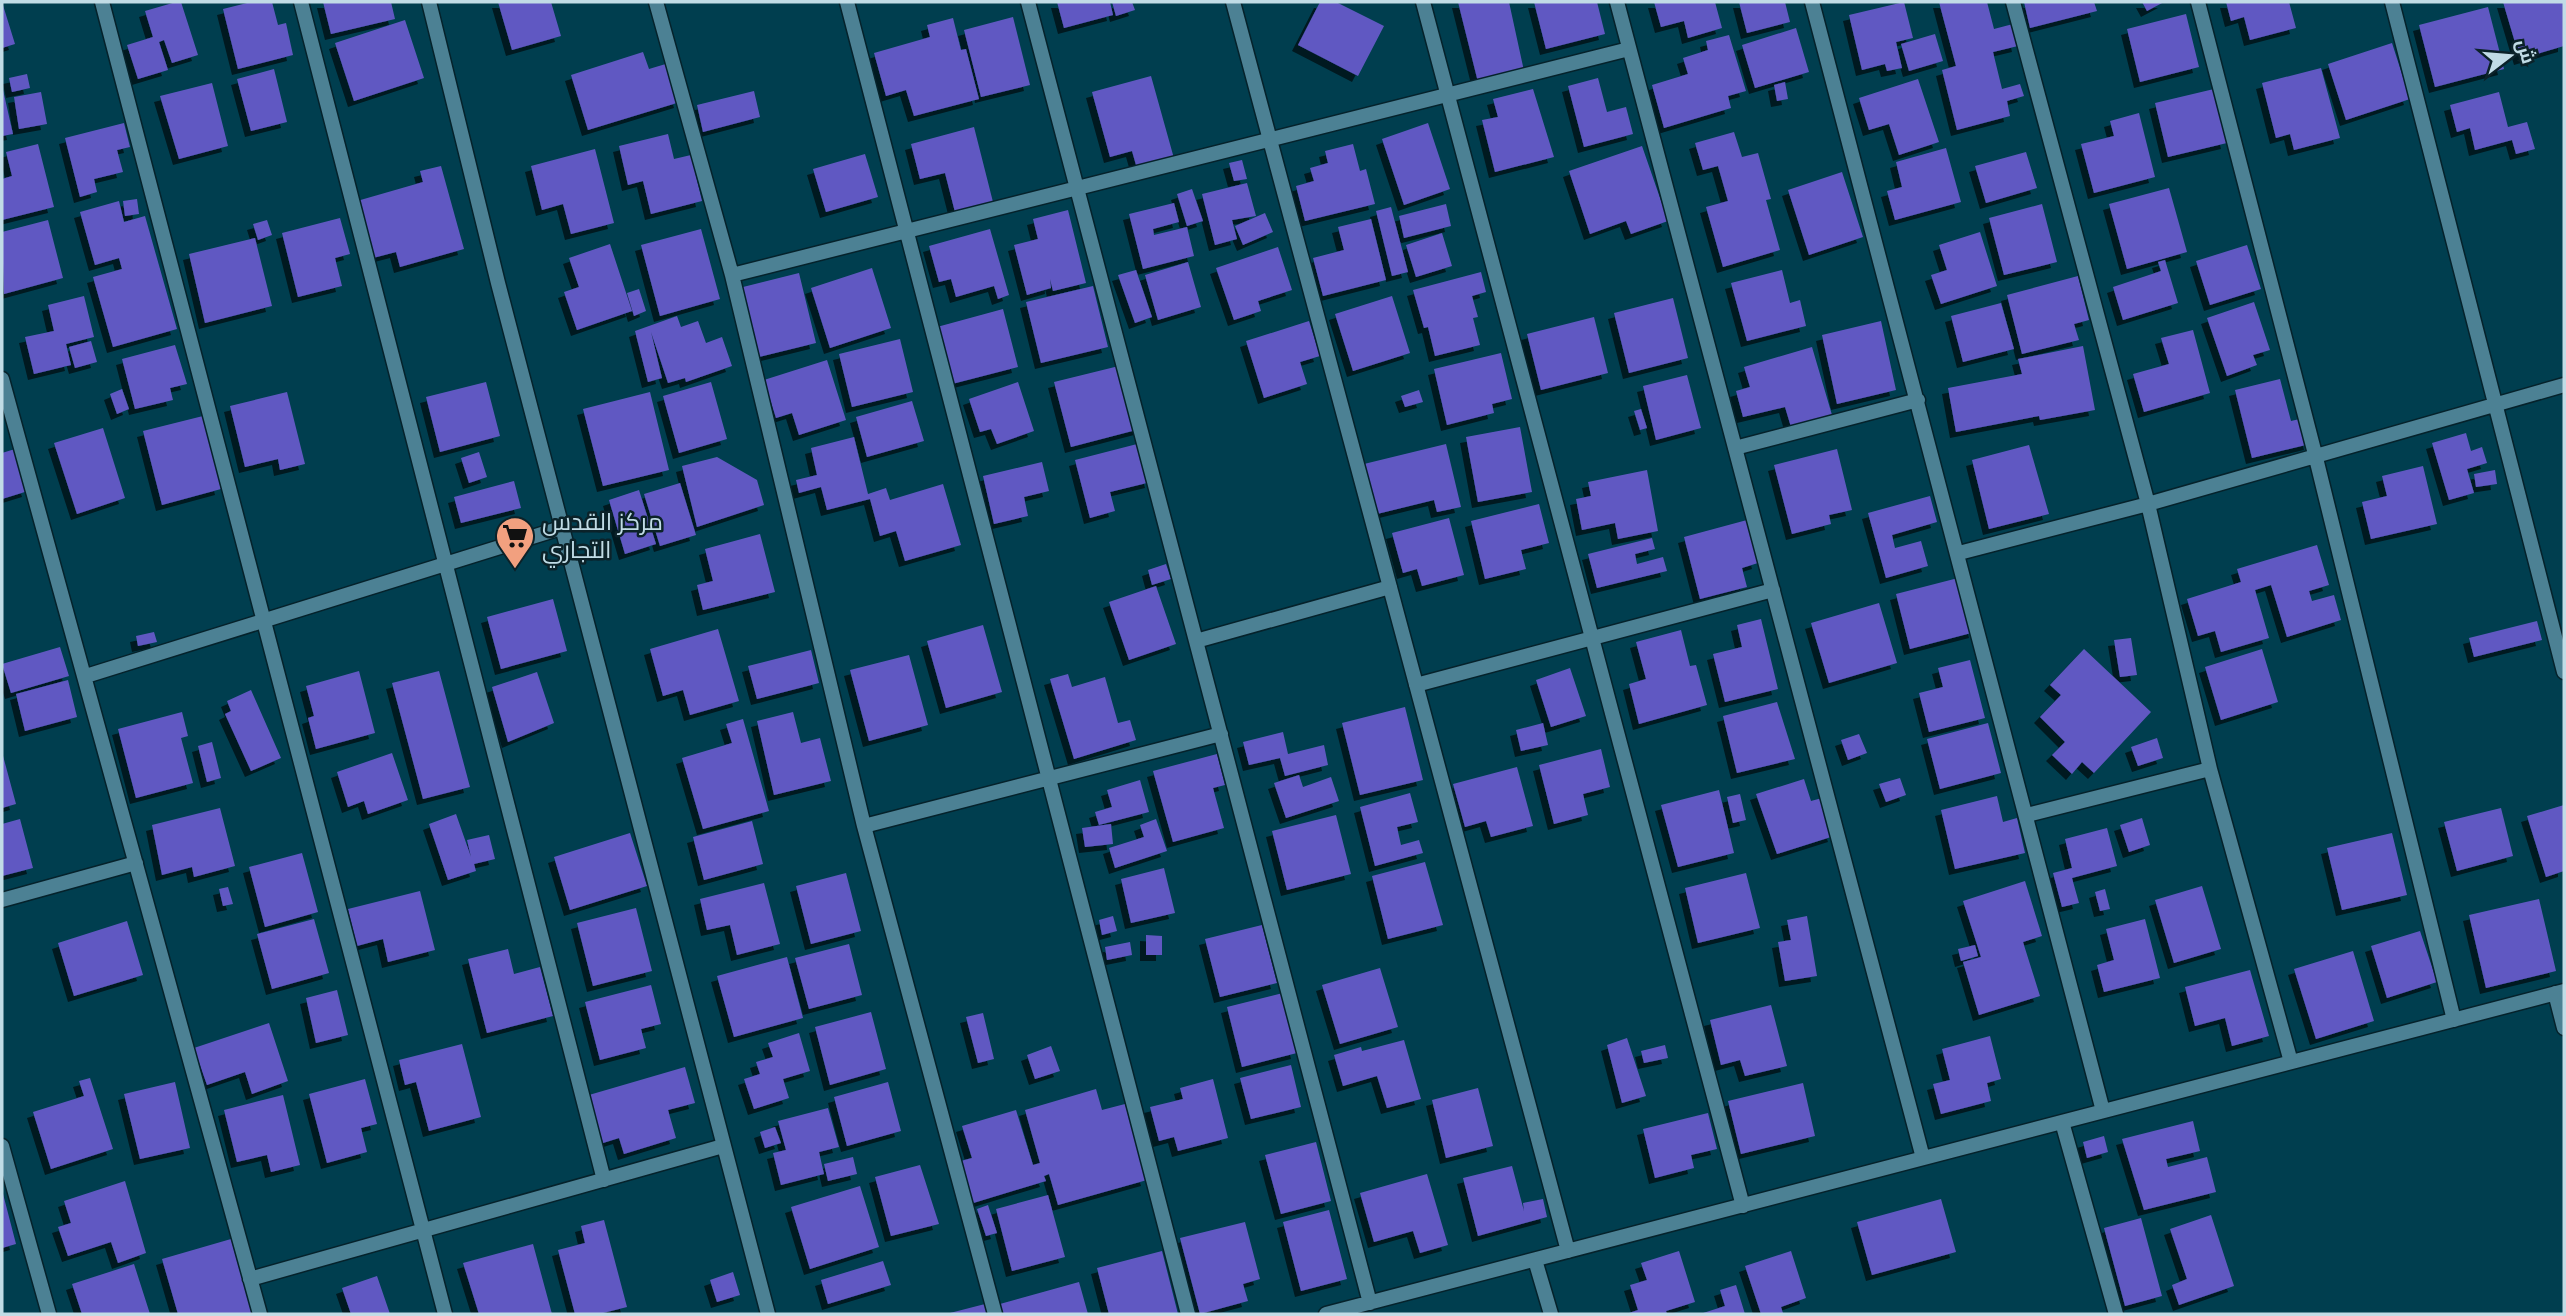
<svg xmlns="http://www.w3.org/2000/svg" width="2566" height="1316" font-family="Karla,Cairo,sans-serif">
  <defs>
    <filter id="shadow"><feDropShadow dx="-6" dy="6" stdDeviation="0" flood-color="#0009"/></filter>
  </defs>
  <rect width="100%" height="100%" fill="#003e4f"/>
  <path fill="#6159c2" filter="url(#shadow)" d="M2,2L15,44L2,48Z
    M176,2H181L198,55L172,63L164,40L159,42L168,70L138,79L127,45L153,37L145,11Z
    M251,2H272L278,25L286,23L293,55L238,69L223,9Z
    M323,2H391L395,19L331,34Z
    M498,2H551L561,36L512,50Z
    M1057,2H1110L1113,15L1064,28Z
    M1112,2H1132L1135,10L1116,16Z
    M1320,2H1336L1384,26L1358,76L1298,45Z
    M1458,2H1509L1524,71L1478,82Z
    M1534,2H1597L1605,34L1546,49Z
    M1654,2H1715L1722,28L1688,38L1684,21L1661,27Z
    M1739,2H1785L1790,22L1747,33Z
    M1904,2L1913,38L1896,42L1902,68L1887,71L1885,64L1862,70L1849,15Z
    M1939,2H1987L1994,29L2013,24L2018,46L1993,52L2002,89L2020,84L2024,96L2007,101L2010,116L1957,130L1942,70L1956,66Z
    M2024,2H2094L2097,11L2030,28Z
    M2142,2H2164L2147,11Z
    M2226,2H2289L2296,28L2250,40L2244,17L2231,21Z
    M2503,2H2564V46L2520,59Z
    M2488,7L2504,69L2435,87L2419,25Z
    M2186,14L2199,67L2140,82L2127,29Z
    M1013,17L1030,85L981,97L964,30Z
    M953,18L961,50L966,49L979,99L914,116L906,90L886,96L874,53L930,37L927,25Z
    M405,20L424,78L354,101L335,43Z
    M1796,28L1809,72L1755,88L1742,45Z
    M1935,34L1943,61L1909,71L1901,44Z
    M1729,35L1746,91L1728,96L1731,108L1664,128L1652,85L1688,74L1683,58L1708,50L1706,41Z
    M2392,43L2410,99L2346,120L2328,64Z
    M643,52L649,69L669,63L680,102L588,130L571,75Z
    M2321,68L2340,138L2294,150L2290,134L2276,138L2262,83Z
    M274,69L287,122L251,131L237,79Z
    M27,74L30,88L12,92L9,78Z
    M1151,76L1175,162L1138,172L1132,151L1110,157L1092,92Z
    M1598,78L1607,112L1626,107L1633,134L1584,147L1568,86Z
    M1918,79L1939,142L1899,155L1889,124L1869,130L1859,98Z
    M1785,82L1788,99L1777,101L1774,85Z
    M212,83L228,146L179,159L160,96Z
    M1533,89L1554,157L1495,172L1482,120L1498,117L1493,99Z
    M2214,89L2227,143L2168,157L2155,103Z
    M3,90L13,134L2,136V91Z
    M754,91L760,117L703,132L697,105Z
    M41,92L47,124L19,129L14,97Z
    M2499,92L2508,127L2527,122L2535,149L2516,154L2512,140L2475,150L2470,128L2457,132L2450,105Z
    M2139,113L2155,177L2094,193L2081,144L2114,136L2110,121Z
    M124,123L130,147L117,150L123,172L94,179L97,192L80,197L65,138Z
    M1428,123L1450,189L1404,205L1382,139Z
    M974,127L994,206L956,216L945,173L920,179L911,144Z
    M1734,132L1742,157L1758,153L1771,199L1766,200L1780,250L1723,267L1706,207L1728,201L1718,166L1703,170L1695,143Z
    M668,134L674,159L691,155L702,201L651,214L643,181L628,185L619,146Z
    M38,144L54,207L2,220V179L12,176L6,152Z
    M1353,144L1360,171L1366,169L1375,204L1305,221L1296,186L1314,181L1310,168L1328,163L1325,151Z
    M1642,146L1668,221L1631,234L1626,221L1590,234L1569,171Z
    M1946,148L1961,202L1895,220L1887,191L1902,187L1896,162Z
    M595,149L614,223L571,234L563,204L542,210L531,166Z
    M2026,152L2037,188L1986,203L1975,166Z
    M865,154L878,197L826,212L813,169Z
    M1242,160L1247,179L1234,181L1229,163Z
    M441,166L464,249L400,267L396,252L373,258L357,201L423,182L420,171Z
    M1842,172L1863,237L1809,255L1788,190Z
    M1247,183L1256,216L1232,220L1237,239L1215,245L1202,194Z
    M2169,188L2187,252L2127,269L2109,204Z
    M1192,189L1203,221L1187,226L1177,194Z
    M137,199L139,214L125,216L123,201Z
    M119,201L124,222L145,216L177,329L113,347L93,277L122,269L119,258L95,265L80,212Z
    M1174,203L1179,222L1153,229L1154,235L1187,227L1194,256L1143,269L1129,214Z
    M1446,204L1451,226L1404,238L1399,216Z
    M2042,204L2057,262L2004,275L1989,218Z
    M1391,207L1408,272L1392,276L1376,211Z
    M1068,210L1086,283L1053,291L1050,279L1051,288L1027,295L1014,245L1038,239L1033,219Z
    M1265,213L1273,232L1243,245L1235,226Z
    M340,218L350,254L335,258L342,286L298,297L282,233Z
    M1371,219L1386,280L1323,296L1313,258L1344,250L1338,227Z
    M48,220L63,278L4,294L2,232Z
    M267,220L272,235L258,240L253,224Z
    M701,229L720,299L660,316L641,245Z
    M990,229L1009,295L998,299L994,286L956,297L951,279L939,282L929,246Z
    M1980,232L1997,286L1941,304L1931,275L1947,270L1939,245Z
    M1442,233L1452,266L1416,277L1406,245Z
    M255,238L272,306L205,323L189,254Z
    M610,244L632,311L577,330L564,292L579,287L569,258Z
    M2247,245L2261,289L2210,305L2196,261Z
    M1278,247L1292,290L1258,301L1261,311L1234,320L1216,268Z
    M2165,260L2178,303L2123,320L2113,287L2161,271L2158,262Z
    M1188,262L1201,307L1158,320L1145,275Z
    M872,268L891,328L830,348L811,288Z
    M1136,270L1152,317L1135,323L1118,275Z
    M1782,270L1790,303L1800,300L1806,326L1747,341L1731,283Z
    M1481,272L1486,292L1472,296L1478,317L1473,318L1480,345L1435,356L1428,327L1424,328L1413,290Z
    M799,273L816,343L759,357L743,287Z
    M2078,276L2089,320L2074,324L2079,340L2022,354L2007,295Z
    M1093,286L1108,347L1041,363L1026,302Z
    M639,289L646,311L634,316L627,293Z
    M84,296L94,337L66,344L71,365L34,374L25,337L54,331L48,305Z
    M1392,296L1410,353L1353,371L1335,314Z
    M1673,298L1688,358L1629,373L1614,313Z
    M2254,302L2270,350L2253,355L2257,365L2227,376L2207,318Z
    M2001,303L2014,349L1963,362L1951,316Z
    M1003,309L1018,367L952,384L937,327Z
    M677,316L681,327L698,321L706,343L722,337L732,366L686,382L685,378L668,383L651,332L662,378L648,382L635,331Z
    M1594,317L1608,373L1541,390L1527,334Z
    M1309,321L1320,356L1300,362L1307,384L1264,398L1246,341Z
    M1881,321L1896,390L1837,404L1822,335Z
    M2193,330L2210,393L2144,412L2133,374L2169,364L2161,338Z
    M900,339L913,392L852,407L839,354Z
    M91,341L97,362L75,368L69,347Z
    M175,345L187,384L170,388L173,400L135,409L122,359Z
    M2083,346L2095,410L2040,420L2039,416L1956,432L1948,388L2022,374L2018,359Z
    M1812,347L1832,415L1791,427L1785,407L1743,417L1736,391L1750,387L1744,367Z
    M1501,353L1512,399L1492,404L1494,413L1447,425L1434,369Z
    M827,360L846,420L799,435L792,413L776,418L764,380Z
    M1123,365L1140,429L1071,447L1054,382Z
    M1687,375L1701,428L1656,440L1643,386Z
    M2280,379L2291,421L2304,418L2310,444L2252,458L2235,390Z
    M486,382L500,436L440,452L426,397Z
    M711,382L727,439L679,453L663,396Z
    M1018,382L1034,431L997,444L991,429L980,432L969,399Z
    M122,389L129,409L117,414L110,394Z
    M1419,390L1423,402L1405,407L1401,396Z
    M287,392L305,464L280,470L278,459L245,467L230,406Z
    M650,392L669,470L603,486L583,409Z
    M912,401L924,441L867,457L856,417Z
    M1641,409L1647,428L1640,430L1634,411Z
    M203,416L221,489L162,505L143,431Z
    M1520,427L1532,492L1478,502L1466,437Z
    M103,428L125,498L77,514L54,443Z
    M2466,433L2471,451L2482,447L2487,463L2467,469L2474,493L2449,500L2432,443Z
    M854,437L868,494L886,488L890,500L943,484L961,545L905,561L896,531L880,536L870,499L827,510L821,487L799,493L796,480L817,475L811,448Z
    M1141,443L1151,482L1110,492L1115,511L1090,518L1075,460Z
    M1446,444L1461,507L1437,512L1434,500L1377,514L1364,464Z
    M2029,445L2049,514L1989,529L1972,460Z
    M15,449L28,491L2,499V453Z
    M1837,449L1852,510L1829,515L1831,524L1792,534L1774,465Z
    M479,452L487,477L469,483L461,458Z
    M717,457L757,480L764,505L697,527L682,466Z
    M1042,462L1049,491L1024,497L1028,516L994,524L983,476Z
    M2423,466L2437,524L2371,539L2362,502L2387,496L2382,476Z
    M1647,470L1658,531L1618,539L1615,523L1582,530L1576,499L1591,496L1588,482Z
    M2495,470L2497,484L2476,487L2474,474Z
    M514,481L521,508L461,523L454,497Z
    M680,483L696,535L660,546L644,494Z
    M639,490L656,544L625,554L609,500Z
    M1930,496L1937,522L1892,535L1895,548L1921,541L1928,566L1886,578L1868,513Z
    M1539,504L1549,543L1521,550L1526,569L1485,579L1471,521Z
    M1449,518L1464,575L1422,586L1417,569L1403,573L1392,533Z
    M1747,520L1758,563L1742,568L1747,587L1700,599L1684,537Z
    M760,534L775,592L703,610L697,585L713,581L705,549Z
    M1652,538L1655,549L1635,554L1637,564L1663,557L1667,571L1597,588L1588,554Z
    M2317,545L2329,585L2309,591L2312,601L2334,595L2341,620L2287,637L2271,585L2255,590L2269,638L2221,652L2215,631L2198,636L2187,599L2241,582L2237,569Z
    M1166,564L1171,579L1152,585L1148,570Z
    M1962,577L1975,632L1910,649L1896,594Z
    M1156,586L1176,644L1129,660L1109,602Z
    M553,599L567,651L501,669L487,617Z
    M1879,603L1897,663L1829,683L1811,623Z
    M1761,619L1778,689L1725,702L1713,654L1742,647L1737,625Z
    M2537,621L2542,640L2474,657L2469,638Z
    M983,625L1002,692L946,708L927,641Z
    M718,629L739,701L690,715L683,690L663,696L650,649Z
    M1681,630L1690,666L1696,665L1707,705L1639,724L1629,684L1646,679L1636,642Z
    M154,632L157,642L138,646L136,636Z
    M2131,638L2137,675L2120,677L2114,640Z
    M60,647L69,676L11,693L2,664Z
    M2084,649L2151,712L2094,773L2082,762L2072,774L2052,755L2065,742L2040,717L2061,695L2050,685Z
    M2262,649L2278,702L2221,720L2205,667Z
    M811,650L819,683L757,699L748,666Z
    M909,655L928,725L869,741L850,670Z
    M1970,660L1985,718L1929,732L1919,693L1943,687L1938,668Z
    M1570,668L1586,716L1551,727L1536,680Z
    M359,671L375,733L316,749L308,718L314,716L306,686Z
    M439,671L470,787L423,799L392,683Z
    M537,672L554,723L508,742L492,687Z
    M1068,674L1072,687L1105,677L1118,723L1130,720L1136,740L1074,759L1050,679Z
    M68,680L77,717L25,731L16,694Z
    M251,690L281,758L251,771L225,714L231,711L227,701Z
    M1777,702L1795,759L1737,773L1723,716Z
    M1405,707L1423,780L1360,795L1342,723Z
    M182,712L188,736L181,738L193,783L136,798L118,729Z
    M793,712L801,743L820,738L831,781L774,795L757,721Z
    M743,719L769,811L703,829L682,758L732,743L726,724Z
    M1543,723L1548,745L1521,751L1516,730Z
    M1988,723L2001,773L1940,789L1927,739Z
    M1283,732L1288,754L1324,745L1328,765L1285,776L1280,758L1249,765L1243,742Z
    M1859,734L1867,753L1848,760L1841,740Z
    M2157,738L2163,758L2138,766L2131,747Z
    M212,742L221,778L207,782L198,746Z
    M1601,749L1610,787L1583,794L1588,815L1554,824L1539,765Z
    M2,752L16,804L2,808Z
    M392,753L408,800L368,814L364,801L348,807L337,772Z
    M1217,754L1225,785L1213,788L1224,828L1173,842L1153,771Z
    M1517,767L1533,826L1491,837L1486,821L1465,827L1453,784Z
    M1299,775L1303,787L1331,777L1339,801L1286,818L1274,783Z
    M1900,778L1906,795L1886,802L1879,784Z
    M1804,779L1811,801L1822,798L1834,836L1777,854L1756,794Z
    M1140,780L1149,812L1099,825L1095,812L1112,807L1107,790Z
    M1719,790L1734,853L1678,867L1661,805Z
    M1410,793L1418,822L1397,827L1401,845L1419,840L1423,853L1375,866L1360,807Z
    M1740,794L1746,820L1733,823L1727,797Z
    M1997,796L2003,822L2017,818L2025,853L1955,869L1941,810Z
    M2564,805V871L2546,877L2527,816Z
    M220,808L235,866L194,877L192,867L162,875L152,825Z
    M2501,808L2513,856L2457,871L2444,822Z
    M456,814L471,857L467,840L489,835L495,859L474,864L476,871L448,880L429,824Z
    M1336,815L1351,874L1287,890L1272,831Z
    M2142,818L2150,845L2129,852L2120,825Z
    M20,819L33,868L2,876V824Z
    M1156,819L1167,851L1115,868L1109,848L1144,837L1140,825Z
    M752,821L763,864L704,880L693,837Z
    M1111,824L1113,844L1085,847L1082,828Z
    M2107,828L2117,866L2072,878L2079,903L2062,907L2053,873L2072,868L2065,839Z
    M630,833L647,886L570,910L554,857Z
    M2392,833L2407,895L2342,910L2327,848Z
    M302,853L318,912L265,927L249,867Z
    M1425,862L1443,925L1388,939L1372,876Z
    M1164,868L1175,913L1131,923L1121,879Z
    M846,873L861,931L811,944L796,886Z
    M1746,873L1760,928L1698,943L1685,888Z
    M2025,881L2042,936L2023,942L2040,996L1979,1015L1963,962L1981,957L1963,901Z
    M764,883L780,944L737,955L730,925L707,930L700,899Z
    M2202,886L2221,949L2174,963L2155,900Z
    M228,887L233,904L223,906L219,889Z
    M2105,889L2110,909L2100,911L2095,892Z
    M420,891L435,950L388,962L383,939L357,946L348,909Z
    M2539,899L2556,971L2486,988L2469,915Z
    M636,908L652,971L593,986L577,923Z
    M1113,916L1117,931L1102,935L1099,920Z
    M1807,916L1817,976L1785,981L1778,942L1791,940L1787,920Z
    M314,919L329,973L272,989L257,934Z
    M2145,919L2160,978L2104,992L2097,965L2114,960L2106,929Z
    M127,921L143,975L74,996L58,943Z
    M1262,925L1277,983L1220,997L1205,939Z
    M2420,931L2437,982L2387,998L2371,946Z
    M1146,935L1162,936V955H1146Z
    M1130,942L1132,955L1107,960L1105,947Z
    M849,944L862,995L809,1009L795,958Z
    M1975,945L1978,956L1961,961L1958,949Z
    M508,949L514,974L540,967L553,1016L487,1033L468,959Z
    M2353,951L2374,1021L2316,1039L2294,969Z
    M787,957L803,1018L734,1037L717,976Z
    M1380,968L1398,1027L1340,1044L1322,985Z
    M2250,970L2269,1036L2232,1046L2225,1018L2195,1026L2185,987Z
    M651,985L661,1024L641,1029L646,1048L600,1060L585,1002Z
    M337,990L348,1035L316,1043L306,998Z
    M1283,993L1297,1053L1242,1067L1227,1007Z
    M1771,1005L1787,1066L1745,1076L1740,1060L1721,1065L1710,1020Z
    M871,1012L886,1069L830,1085L815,1027Z
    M983,1013L994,1059L978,1063L966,1017Z
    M269,1023L288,1081L252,1094L245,1072L207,1085L194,1048Z
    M799,1033L810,1071L783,1079L789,1098L754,1109L744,1079L760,1074L756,1062L773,1057L768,1043Z
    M1990,1036L2001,1079L1987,1083L1991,1101L1941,1114L1933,1084L1950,1080L1942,1049Z
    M1627,1038L1646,1096L1622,1103L1607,1045Z
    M1404,1040L1421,1099L1387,1108L1377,1076L1343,1086L1334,1055L1361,1047L1362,1051Z
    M462,1044L481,1117L429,1131L416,1082L405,1085L399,1060Z
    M1665,1045L1668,1058L1644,1063L1641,1051Z
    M1051,1046L1060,1071L1035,1079L1027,1055Z
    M1291,1065L1301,1107L1251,1119L1240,1078Z
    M685,1067L695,1103L668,1110L676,1138L624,1154L619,1138L603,1143L589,1095Z
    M90,1078L113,1149L51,1169L33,1112L84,1096L79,1081Z
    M365,1079L377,1124L361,1128L367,1152L327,1163L309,1094Z
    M1213,1079L1228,1138L1178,1151L1174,1137L1159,1141L1150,1107L1183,1099L1180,1088Z
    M175,1082L190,1148L140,1159L124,1094Z
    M888,1082L901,1131L847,1146L834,1097Z
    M1803,1083L1815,1136L1741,1154L1728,1101Z
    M1478,1088L1493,1146L1446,1158L1432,1100Z
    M1096,1089L1102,1110L1125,1104L1147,1180L1058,1205L1049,1174L1044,1176L1046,1181L970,1204L957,1162L972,1158L962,1126L1016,1110L1033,1165L1040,1163L1025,1110Z
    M283,1095L300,1165L271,1172L267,1155L237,1162L224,1110Z
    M828,1108L839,1147L819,1152L824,1174L781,1185L773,1153L786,1150L778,1121Z
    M1708,1113L1717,1149L1691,1155L1694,1168L1655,1178L1643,1129Z
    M2193,1121L2200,1151L2166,1159L2168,1167L2207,1157L2216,1192L2144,1210L2122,1139Z
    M775,1127L781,1143L765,1148L760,1132Z
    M2104,1136L2108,1152L2087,1158L2083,1142Z
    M1316,1142L1331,1201L1281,1214L1265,1155Z
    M853,1157L857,1174L828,1181L824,1164Z
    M920,1165L939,1224L891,1236L875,1177Z
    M1512,1166L1524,1211L1523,1203L1543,1199L1547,1217L1478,1236L1463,1178Z
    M1427,1174L1448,1245L1420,1253L1413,1231L1374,1242L1360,1193Z
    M125,1181L146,1253L118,1263L111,1242L68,1256L58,1227L71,1223L64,1201Z
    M860,1186L879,1247L810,1269L791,1207Z
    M2,1190L16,1244L2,1248Z
    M1048,1195L1065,1257L1012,1271L996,1209Z
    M1941,1199L1956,1252L1872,1275L1857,1222Z
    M988,1205L997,1233L986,1236L977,1209Z
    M1329,1210L1347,1279L1301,1291L1283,1222Z
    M2211,1215L2234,1286L2179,1305L2172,1285L2187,1279L2170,1229Z
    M2141,1218L2162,1296L2125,1306L2104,1228Z
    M604,1220L627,1307L599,1314H575L558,1250L585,1243L581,1226Z
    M1245,1222L1260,1279L1243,1284L1248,1301L1200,1314L1180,1238Z
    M231,1239L252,1314H178L162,1259Z
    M533,1244L552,1314H479L463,1263Z
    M1162,1251L1178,1314H1109L1097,1268Z
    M1679,1251L1695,1302L1666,1311L1667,1314H1626L1638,1310L1630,1285L1647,1280L1641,1263Z
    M1791,1251L1806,1298L1781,1307L1783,1313L1761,1314L1745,1266Z
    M883,1261L891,1285L828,1304L821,1280Z
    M134,1264L150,1314H82L72,1284Z
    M733,1272L740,1295L717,1302L710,1280Z
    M377,1276L390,1314H351L342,1288Z
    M1079,1282L1088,1314H1002L1000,1304Z
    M1736,1285L1745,1314H1700L1725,1306L1720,1290Z
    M985,1304L988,1314H950V1313Z"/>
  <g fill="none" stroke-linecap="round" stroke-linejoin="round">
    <defs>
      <path id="minor" d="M102,2L445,1314
        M301,2L604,1180
        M656,2L732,275L864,826L995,1314
        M847,2L1188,1314
        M1028,2L1370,1303
        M1233,2L1568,1251
        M1423,2L1743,1206
        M1617,2L1923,1158
        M1812,2L2103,1111
        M2013,2L2148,504L2210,769L2291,1062
        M2198,2L2315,454L2454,1020
        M2392,2L2564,672
        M732,275L1629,49
        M2,379L260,1314
        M1735,448L1918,400
        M1959,553L2148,504L2564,385
        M1196,641L1390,587
        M86,676L561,528
        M1416,685L1773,590
        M2027,815L2210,769
        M864,826L1221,734
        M2,900L136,863
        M2555,993L2564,1028
        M2062,1122L2116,1314
        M2,1146L49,1314
        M1535,1260L1551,1314
        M250,1279L723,1146
        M1326,1314L2564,991"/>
      <path id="tertiary" d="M429,2L498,283L768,1314"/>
    </defs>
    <use href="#minor" stroke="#05222b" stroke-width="17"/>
    <use href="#tertiary" stroke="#05222b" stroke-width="17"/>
    <use href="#minor" stroke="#4c8194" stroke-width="14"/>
    <use href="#tertiary" stroke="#4c8194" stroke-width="14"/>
  </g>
  <defs>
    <symbol id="supermarket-pin" viewBox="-11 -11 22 30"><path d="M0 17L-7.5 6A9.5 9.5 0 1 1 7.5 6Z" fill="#f2a07f" stroke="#0b2229"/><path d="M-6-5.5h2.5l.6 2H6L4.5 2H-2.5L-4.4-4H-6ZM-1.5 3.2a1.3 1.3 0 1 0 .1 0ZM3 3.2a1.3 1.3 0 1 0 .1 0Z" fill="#111"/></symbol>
  </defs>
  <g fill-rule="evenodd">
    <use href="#supermarket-pin" x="493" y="514" width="44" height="60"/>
  </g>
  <g text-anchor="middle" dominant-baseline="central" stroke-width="5" stroke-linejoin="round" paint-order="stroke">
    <g font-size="24" fill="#c1dce6" stroke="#0b2229" text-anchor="start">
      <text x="542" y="522">مركز القدس<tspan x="542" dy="28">التجاري</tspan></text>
    </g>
  </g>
  <rect width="2566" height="1316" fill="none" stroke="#c1dce6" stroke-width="7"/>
  <g transform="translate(2510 56) rotate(74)" stroke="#0b2229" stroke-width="5" paint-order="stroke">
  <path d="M0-5L12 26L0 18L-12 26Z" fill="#c1dce6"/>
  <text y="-10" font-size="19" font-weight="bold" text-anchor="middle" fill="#c1dce6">ش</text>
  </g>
</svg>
